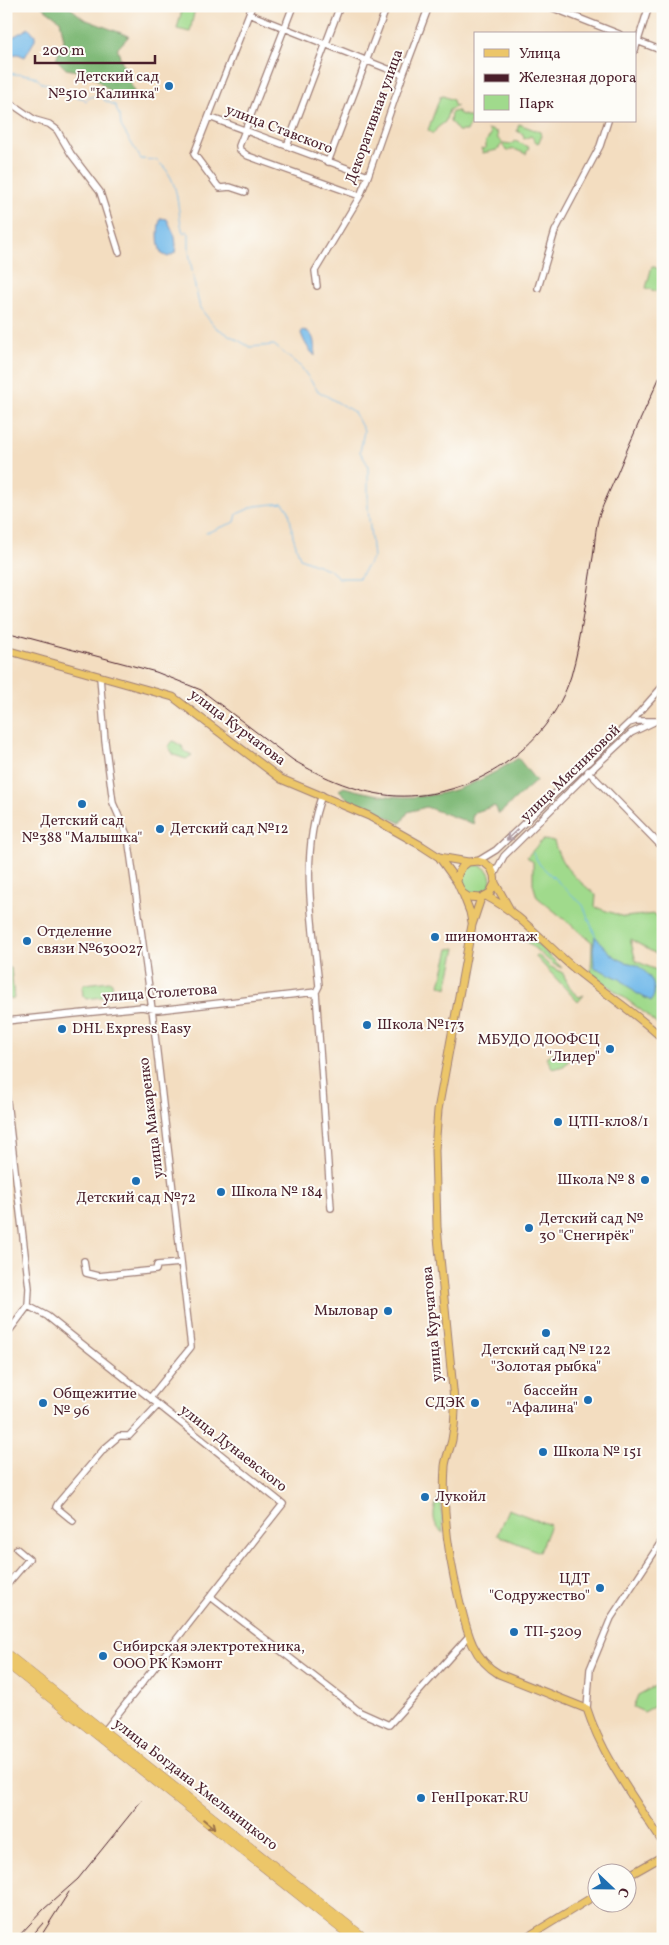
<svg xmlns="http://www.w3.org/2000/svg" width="669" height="1945" font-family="Vollkorn,serif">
  <rect width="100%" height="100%" fill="#fdfcf7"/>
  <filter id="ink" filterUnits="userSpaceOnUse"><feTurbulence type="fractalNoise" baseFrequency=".02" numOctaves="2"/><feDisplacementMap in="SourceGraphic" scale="10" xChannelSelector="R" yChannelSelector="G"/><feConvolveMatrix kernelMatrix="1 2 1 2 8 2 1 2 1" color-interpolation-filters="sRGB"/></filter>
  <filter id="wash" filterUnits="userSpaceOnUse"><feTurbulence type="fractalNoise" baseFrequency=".0096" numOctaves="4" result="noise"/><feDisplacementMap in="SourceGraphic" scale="20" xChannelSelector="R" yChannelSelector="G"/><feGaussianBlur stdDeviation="1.12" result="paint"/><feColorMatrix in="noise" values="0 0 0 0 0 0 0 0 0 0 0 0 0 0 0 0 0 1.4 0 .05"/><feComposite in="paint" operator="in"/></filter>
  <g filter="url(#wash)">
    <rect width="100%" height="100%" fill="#f3ddc0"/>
    <path fill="#a0da8c" stroke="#757c5c" d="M183,6L195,8L190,32L177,29Z
      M443,96L453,100L454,105L457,106L449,110L445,122L437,128L433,134L428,130L440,97Z
      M456,111H458V113L472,118L467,131H458L450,121L451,113Z
      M519,124L540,132L542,136L539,142L537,143L531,136L524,139L523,134L517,131Z
      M488,129L497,132L498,139L503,143L497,150L483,153L481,149L486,148V141L491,135Z
      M515,141L529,147L526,154L514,149L507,151L503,146L504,143L511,144Z
      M652,266L663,271V291L661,293L646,288Z
      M173,741L182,746L184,751L192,755L186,759L174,755L168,746Z
      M542,840L554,841C561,868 576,878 596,895L595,907L624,917L655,914L663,924V958L630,939L636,961L663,973V1030L642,1011L591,973L592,942L537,897L533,884V862L527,857Z
      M461 880a15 15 0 1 1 30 0a15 15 0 1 1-30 0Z
      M527,934L562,968L553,964L521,937Z
      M456,948L447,988L440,985L449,949Z
      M537,954L551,967L562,972L572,991L579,997L584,995L578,1002L536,957Z
      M6,968H11L14,998L9,999Z
      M109,981L112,983L113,992L110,996L86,999L83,996L82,987L85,984Z
      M559,1049L568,1053L569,1060L564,1066L553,1069L546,1057Z
      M441,1498L443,1533C431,1524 433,1512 437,1500Z
      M508,1509L550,1525L539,1552L497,1535Z
      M657,1685L663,1687L661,1703L644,1712L633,1707L638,1695Z"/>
    <path fill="#80ba78" stroke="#656c52" d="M41,6H68L84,19L129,36L117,49L136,97H117L89,73L66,69L56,59L64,40L60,20Z
      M518,758L536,781L499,814L495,806L475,812L472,817L474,824L426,807L408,812L401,823L348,799L339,790L344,787C413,807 459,797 518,758Z"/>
    <path fill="#72baea" stroke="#5e6c8a" d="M29,28L35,35V40L25,57L18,54L8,55L7,40Z
      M161,218L167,219L168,221L175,236L176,245L175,253L168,257L162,254C157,247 157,225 161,218Z
      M303,330C316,333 314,345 315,356C308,349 304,342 301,333Z
      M595,936C602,944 611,956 621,960C626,963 632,963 636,965C649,972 660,988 651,1001L636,993L620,979L594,967L593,949Z"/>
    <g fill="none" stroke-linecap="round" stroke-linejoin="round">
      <path stroke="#72baea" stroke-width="1" d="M6,72C16,76 23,73 33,76C37,77 39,81 42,83C46,84 50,83 54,86C64,93 70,97 83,98L86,101L90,97L102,95L104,100L116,106L117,111L120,116L121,126L141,159L156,160C160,164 165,167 167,171C180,189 177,213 183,233L187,231L189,234V252L194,282L200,308L215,327L250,347L274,345L301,367L318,391L354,412L364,431L360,452L368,465V509L373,557L359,578H339L330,570L300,558L293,536L289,511L283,503L255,506L237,514L235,522L206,533
        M533,853L540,865L583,905L596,937
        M654,987L663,995"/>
    </g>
  </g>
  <g filter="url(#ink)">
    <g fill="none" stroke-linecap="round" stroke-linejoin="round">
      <defs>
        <path id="minor" d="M293,6L239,146L240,150L248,156L360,196
          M548,6L619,34
          M249,14L403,75
          M637,41L663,51
          M635,50L649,6
          M6,100L35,120L49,124L57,130L71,154L100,192L119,252
          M209,117L368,176
          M287,146L340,6
          M328,162L387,6
          M245,192L230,187L220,188L217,185L194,154L252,6
          M317,286L315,271L360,196L368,176L403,75L429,6
          M538,288L555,231L600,146L608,121
          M100,677L105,741L113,803L128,837L152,1009L191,1347L150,1398
          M631,722L663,686
          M588,771L663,848
          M322,795C299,856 313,923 319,986L316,992L331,1208
          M478,861L496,850L629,723L636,721H663
          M494,875L504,856L589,772L631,733L654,722
          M6,1021L142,1007L158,1010L316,992
          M6,1093L29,1288L28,1306L6,1335
          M84,1261L86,1273L98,1276L156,1270L157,1265L181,1263
          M28,1306L47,1316L283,1504L102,1734
          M73,1521L56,1507L58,1503L104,1449L119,1436H129L158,1405
          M6,1586L29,1559L17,1549
          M211,1597L360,1712L389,1725L468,1637
          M587,1709L590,1669L611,1618L663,1539"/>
        <path id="major" d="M6,650L173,697L281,779L369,816L422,846L439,857L457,882L462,893L468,897L481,898L490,893L495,883L494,875L491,868L485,863L478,861L468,862L462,867L458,874L457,882
          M439,857L468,862
          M495,883L509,908
          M463,894L470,912L472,922
          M486,896C520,913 546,945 575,969C604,993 636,1013 663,1039
          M481,898L472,925L438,1110L435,1150L437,1227L455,1410C455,1420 454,1430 452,1440C450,1449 446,1457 445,1466C442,1512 448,1555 459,1599C466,1627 471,1658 499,1674L587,1709C602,1756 636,1801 663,1843
          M626,1877L663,1856
          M524,1939L596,1895"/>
        <path id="highway" d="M6,1653L366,1939
          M6,1663L354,1939"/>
      </defs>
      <use href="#minor" stroke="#9e7e76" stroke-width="8"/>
      <use href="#major" stroke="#9e7e76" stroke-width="9"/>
      <use href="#highway" stroke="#9e7e76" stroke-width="9"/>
      <use href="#minor" stroke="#fff" stroke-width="5.5"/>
      <use href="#major" stroke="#ecc669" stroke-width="7"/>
      <use href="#highway" stroke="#ecc669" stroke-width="8"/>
      <path stroke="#4a1f2b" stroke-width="1" d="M6,632L156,672L201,690L293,760C323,778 361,794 396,796C472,799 548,749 571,676C582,638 586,596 593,557C595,544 595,529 599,516C604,502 611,488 617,474C631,439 647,405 663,370
        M16,1939L44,1909L78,1879L141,1801
        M29,1939L43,1923
        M39,1939L69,1892"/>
    </g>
    <defs><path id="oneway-shaft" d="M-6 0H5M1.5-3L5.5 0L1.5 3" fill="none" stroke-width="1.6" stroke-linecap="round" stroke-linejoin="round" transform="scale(1.25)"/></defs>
    <use stroke="#ae9aa0" href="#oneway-shaft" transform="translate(512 835) rotate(136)"/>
    <use stroke="#9b724a" href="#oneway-shaft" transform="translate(209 1824) rotate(39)"/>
  </g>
  <g fill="#1f6fb2" stroke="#fdfcf7" stroke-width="2">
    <circle cx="169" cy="86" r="5"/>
    <circle cx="82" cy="804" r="5"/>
    <circle cx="160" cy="829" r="5"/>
    <circle cx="435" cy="937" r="5"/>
    <circle cx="27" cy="941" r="5"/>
    <circle cx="367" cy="1025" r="5"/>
    <circle cx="62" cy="1029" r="5"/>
    <circle cx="610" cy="1049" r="5"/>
    <circle cx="558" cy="1122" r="5"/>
    <circle cx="645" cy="1180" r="5"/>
    <circle cx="136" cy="1181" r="5"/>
    <circle cx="221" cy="1192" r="5"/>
    <circle cx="529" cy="1228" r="5"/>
    <circle cx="388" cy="1311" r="5"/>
    <circle cx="546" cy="1333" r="5"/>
    <circle cx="588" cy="1400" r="5"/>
    <circle cx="43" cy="1403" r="5"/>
    <circle cx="475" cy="1403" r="5"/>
    <circle cx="543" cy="1452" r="5"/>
    <circle cx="425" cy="1497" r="5"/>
    <circle cx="600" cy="1588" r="5"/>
    <circle cx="514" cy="1632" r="5"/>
    <circle cx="103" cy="1656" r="5"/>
    <circle cx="421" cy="1798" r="5"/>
  </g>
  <g text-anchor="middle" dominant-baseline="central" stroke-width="4" stroke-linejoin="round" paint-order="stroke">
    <g font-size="15" fill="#4a1f2b" stroke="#fdfcf7" text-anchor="start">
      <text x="159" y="77" text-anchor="end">Детский сад<tspan x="159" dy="17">№510 "Калинка"</tspan></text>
      <text x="82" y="821" text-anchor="middle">Детский сад<tspan x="82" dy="17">№388 "Малышка"</tspan></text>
      <text x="170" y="829">Детский сад №12</text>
      <text x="37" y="932">Отделение<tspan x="37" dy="17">связи №630027</tspan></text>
      <text x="445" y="937">шиномонтаж</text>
      <text x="377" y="1025">Школа №173</text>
      <text x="72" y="1029">DHL Express Easy</text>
      <text x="600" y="1040" text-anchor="end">МБУДО ДООФСЦ<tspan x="600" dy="17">"Лидер"</tspan></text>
      <text x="568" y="1122">ЦТП-кл08/1</text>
      <text x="635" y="1180" text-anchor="end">Школа № 8</text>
      <text x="231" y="1192">Школа № 184</text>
      <text x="136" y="1198" text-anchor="middle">Детский сад №72</text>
      <text x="539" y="1219">Детский сад №<tspan x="539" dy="17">30 "Снегирёк"</tspan></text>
      <text x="378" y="1311" text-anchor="end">Мыловар</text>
      <text x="546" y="1350" text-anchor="middle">Детский сад № 122<tspan x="546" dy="17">"Золотая рыбка"</tspan></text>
      <text x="578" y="1391" text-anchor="end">бассейн<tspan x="578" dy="17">"Афалина"</tspan></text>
      <text x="53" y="1394">Общежитие<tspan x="53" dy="17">№ 96</tspan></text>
      <text x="465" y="1403" text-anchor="end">СДЭК</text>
      <text x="553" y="1452">Школа № 151</text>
      <text x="435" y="1497">Лукойл</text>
      <text x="590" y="1579" text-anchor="end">ЦДТ<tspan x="590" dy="17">"Содружество"</tspan></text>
      <text x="524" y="1632">ТП-5209</text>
      <text x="113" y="1647">Сибирская электротехника,<tspan x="113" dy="17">ООО РК Кэмонт</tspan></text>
      <text x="431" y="1798">ГенПрокат.RU</text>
    </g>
    <g font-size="15" fill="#4a1f2b" stroke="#fdfcf7">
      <text transform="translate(375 117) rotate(-70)">Декоративная улица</text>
      <text transform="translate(279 130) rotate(21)">улица Ставского</text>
      <text transform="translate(237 728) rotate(37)">улица Курчатова</text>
      <text transform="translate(571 774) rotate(-44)">улица Мясниковой</text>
      <text transform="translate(160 994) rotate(-4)">улица Столетова</text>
      <text transform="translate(152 1118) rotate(-97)">улица Макаренко</text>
      <text transform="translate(433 1324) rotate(-95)">улица Курчатова</text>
      <text transform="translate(233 1449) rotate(38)">улица Дунаевского</text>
      <text transform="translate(195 1785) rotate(38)">улица Богдана Хмельницкого</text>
    </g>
  </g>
  <rect width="669" height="1945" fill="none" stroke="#fdfcf7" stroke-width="25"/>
  <rect x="474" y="32" width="162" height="90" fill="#fdfcf7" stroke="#b5a4a5"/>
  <rect x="484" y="49" width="25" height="8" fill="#ecc669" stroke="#b5a4a5"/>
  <text x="519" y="58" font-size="15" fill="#4a1f2b">Улица</text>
  <rect x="484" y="74" width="25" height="8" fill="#4a1f2b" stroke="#b5a4a5"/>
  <text x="519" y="82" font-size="15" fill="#4a1f2b">Железная дорога</text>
  <rect x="484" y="95" width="25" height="15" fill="#a0da8c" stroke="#b5a4a5"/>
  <text x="519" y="108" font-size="15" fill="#4a1f2b">Парк</text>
  <g transform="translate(612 1888) rotate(112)"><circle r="24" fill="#fdfcf7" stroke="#b5a4a5"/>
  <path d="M0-4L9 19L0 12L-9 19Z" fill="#1f6fb2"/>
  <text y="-8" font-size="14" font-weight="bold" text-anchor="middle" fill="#4a1f2b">С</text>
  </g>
  <path d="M35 55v8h120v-8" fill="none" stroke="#4a1f2b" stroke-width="2.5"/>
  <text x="42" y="55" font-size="15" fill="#4a1f2b" stroke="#fdfcf7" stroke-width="4" paint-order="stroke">200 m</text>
</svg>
